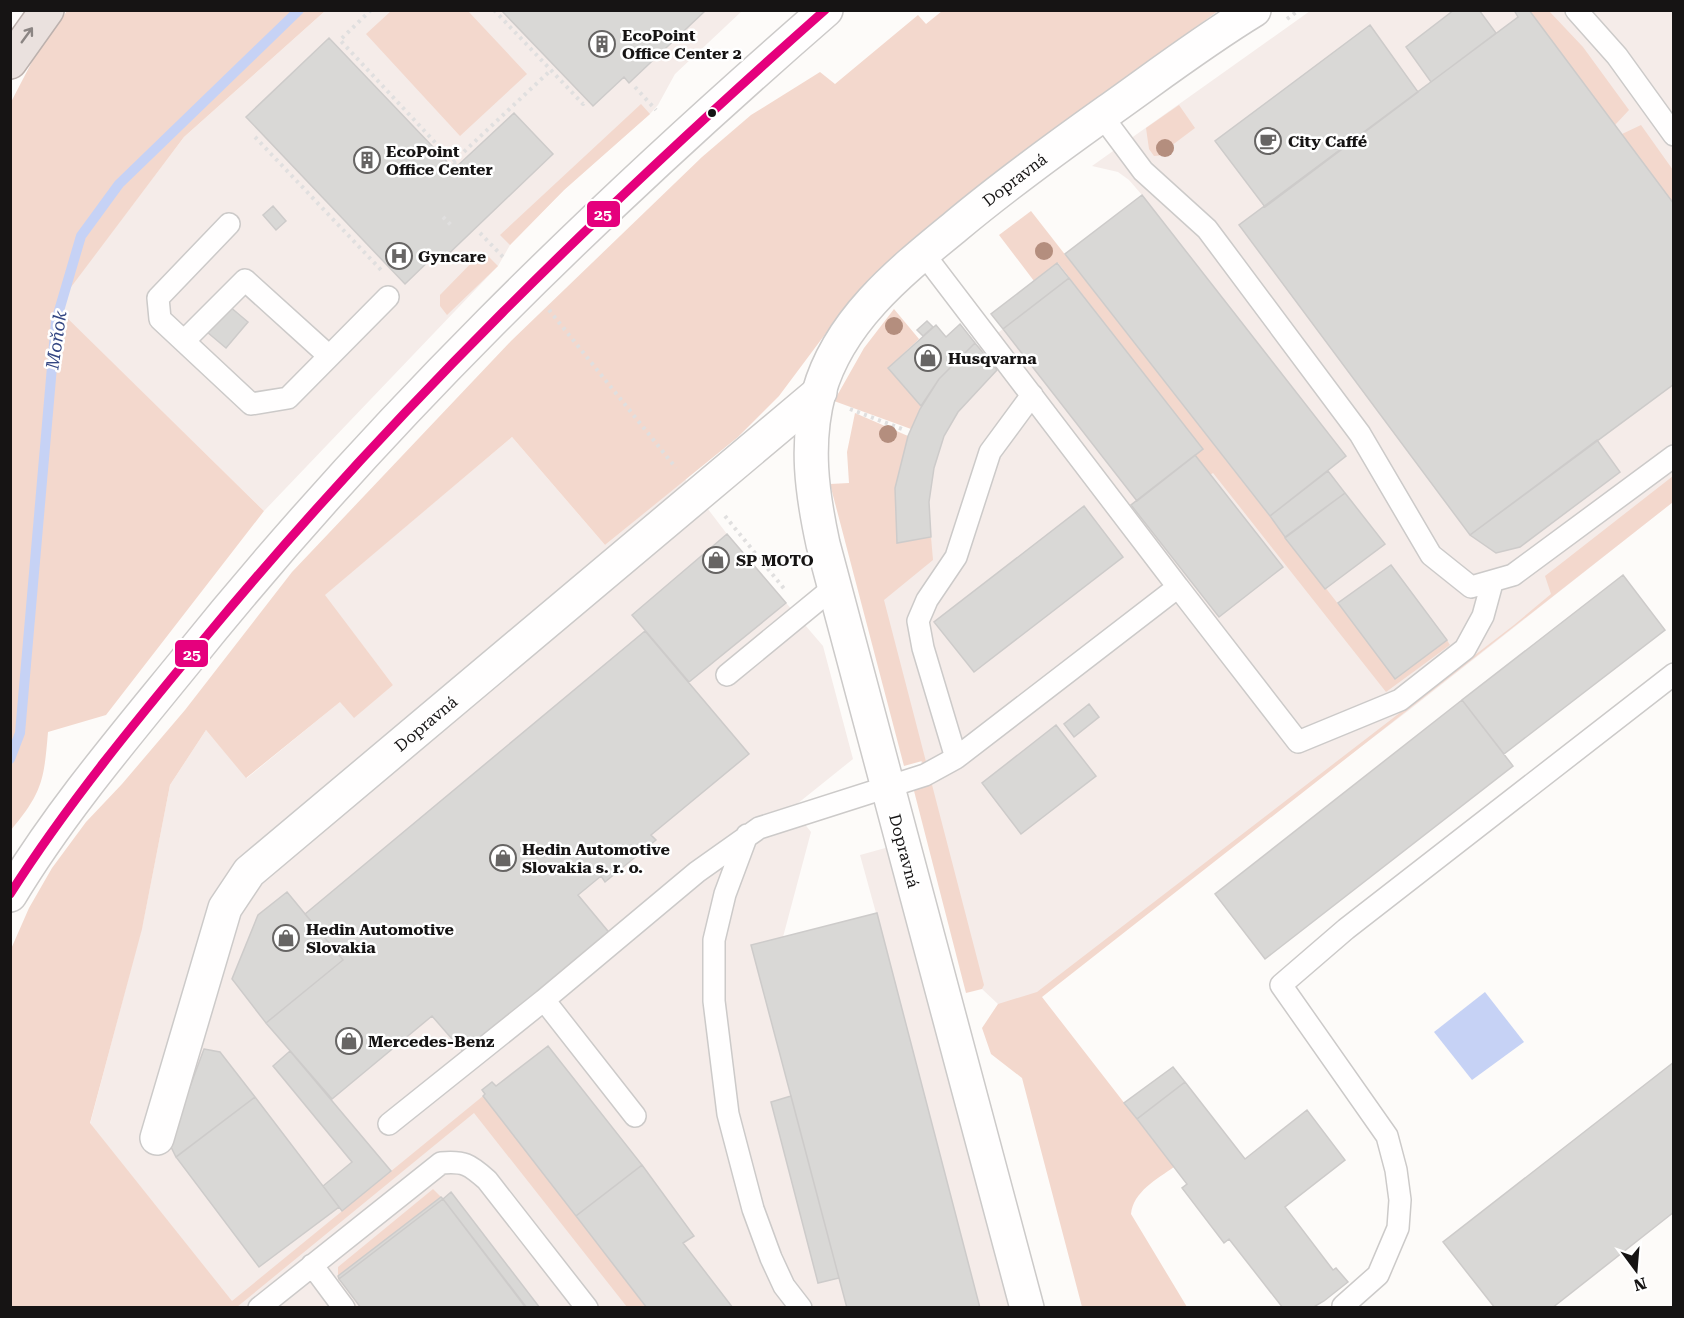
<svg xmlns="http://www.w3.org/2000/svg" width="1684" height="1318" font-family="'Roboto Serif',serif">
  <rect width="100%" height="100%" fill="#fdfbf9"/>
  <path fill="#f5ece9" d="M325,11H742L675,74L658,105L650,114L564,190L510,245L498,266L264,511L55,307L184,137Z
    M1310,11H1454L1406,47L1431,82L1496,34L1479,11H1673V502L1408,711L1021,1005L998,1004L982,989L863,546L897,543L895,488L908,436L921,406L888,368L923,336L917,330L927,321L933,327L936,325L946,336L960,324L979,347L1003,329L991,314L1057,263L1069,278L1078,271L1065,254L1142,195L1129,180L1118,172L1092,166Z
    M512,437L605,545L685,479L727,534L823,646L853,759L792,808L811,832L783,937L876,913L860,855L889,847L1011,1307H224L231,1301L90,1124L143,923L170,785L206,730L247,778L341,701L393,685L324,595Z"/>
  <path fill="#f3d8cd" d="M67,11H325L184,137L56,307L264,511L106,715L48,732C44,779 43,792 11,830V102L36,54Z
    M391,11H468L527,74L460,136L366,34Z
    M942,11H1218L1046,136L884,266L850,301L779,396L738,437L605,545L512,437L325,595L393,685L354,718L340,702L246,778L206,730L170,785L142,929L90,1123L232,1301L483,1096L647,1307H627L474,1113L237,1307L11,1308V949L29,908L52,868L86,822L122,784L185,710L292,572L511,341L702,157L751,115L820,72L835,84L918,15L926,24Z
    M1529,11H1549L1583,47L1629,110L1615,125Z
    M641,104L650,114L564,190L510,245L500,235Z
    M1179,105L1195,128L1171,146L1174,150L1166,155L1154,156L1149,149L1146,128Z
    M1641,125L1673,170V204L1622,134Z
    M1031,211L1396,678L1447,640L1450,645L1386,692L1213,473L1210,475L1195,455L1203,449L1058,263L1034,281L999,235Z
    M483,251L498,266L447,315L440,306V295Z
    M894,309L919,339L888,368L921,406L911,429L834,401L864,348Z
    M855,413L908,436L895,488L897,542L931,537L933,560L884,600L984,985L982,989L966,993L913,787L927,782L922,761L904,766L830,484L849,483L847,452Z
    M1673,476V502L1042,997L1174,1167C1157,1179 1133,1192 1131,1214L1187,1307H1082L1022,1078L991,1054L982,1028L998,1004L1037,992L1514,625L1551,594L1545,576Z
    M433,1189L441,1197L338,1276V1267Z"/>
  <path fill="#c6d2f5" d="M1485,992L1524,1042L1472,1080L1434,1032Z"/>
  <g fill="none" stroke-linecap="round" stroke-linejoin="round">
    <path stroke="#c6d2f5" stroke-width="10" d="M10,759L20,733L56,321L81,236L119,184L299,10"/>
  </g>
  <path fill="#d9d8d6" stroke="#cdcbca" stroke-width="1.5" d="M501,10H706L629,83L624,77L593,106Z
    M1454,10H1479L1496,33L1431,82L1406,47Z
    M1514,10H1529L1674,204V384L1470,535L1239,225L1518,17Z
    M1370,25L1418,92L1265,207L1215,141Z
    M329,38L454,169L514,113L553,154L441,261L435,255L405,284L246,117Z
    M1142,195L1346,456L1270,516L1065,254Z
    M273,206L286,221L276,230L263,215Z
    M1057,263L1069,278L1003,329L991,314Z
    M1069,278L1203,449L1137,501L1003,329Z
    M229,306L248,322L226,348L207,332Z
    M927,321L933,327L923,336L917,330Z
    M960,324L975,343L939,379L921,406L888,368L936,325L946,337Z
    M975,343L997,370L958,412L944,436L934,468L929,502L931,537L897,543L895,488L908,436L920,409L939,379Z
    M1597,440L1620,472L1520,547L1496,553L1470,535Z
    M1195,455L1283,567L1219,617L1131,505Z
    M1328,471L1345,493L1285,537L1270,516Z
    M1345,493L1385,544L1325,589L1285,538Z
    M1084,506L1123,557L974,672L934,622Z
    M727,534L786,603L689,682L632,615Z
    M1391,565L1447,640L1395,679L1338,603Z
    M1623,575L1665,630L1504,754L1462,700Z
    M645,631L749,754L651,835L656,840L605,882L601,876L578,895L612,936L466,1055L432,1016L332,1099L266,1023L343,960L305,914Z
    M1462,700L1513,766L1265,959L1215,894Z
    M1089,704L1099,717L1074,737L1064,724Z
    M1056,725L1096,776L1021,834L982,783Z
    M287,892L343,960L266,1023L232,979L258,915Z
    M877,913L980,1308H847L839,1278L751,945Z
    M548,1046L642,1165L576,1216L483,1096L485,1094L482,1090L492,1082L496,1086Z
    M204,1049L220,1052L255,1097L176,1157L169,1143Z
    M290,1051L391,1171L342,1211L323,1186L352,1162L273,1066Z
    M1674,1062V1212L1552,1308H1495L1443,1242Z
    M1173,1067L1185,1082L1137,1119L1124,1103Z
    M1185,1082L1245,1159L1307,1110L1345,1160L1285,1207L1333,1270L1336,1268L1348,1282L1324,1301L1312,1308H1283L1229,1239L1224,1243L1182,1188L1187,1184L1137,1119Z
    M791,1096L839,1278L818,1283L771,1102Z
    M255,1097L339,1207L259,1267L176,1157Z
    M642,1165L694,1236L683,1243L733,1308H647L576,1216Z
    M451,1192L540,1308H527L443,1199Z
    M441,1197L443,1199L339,1279L338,1276Z
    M443,1199L526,1308H361L339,1279Z"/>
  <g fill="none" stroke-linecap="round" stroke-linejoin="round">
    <defs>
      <path id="lane" d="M1576,10L1617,56L1674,135
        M1102,116L1143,171L1207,229L1219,245L1360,434L1431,555L1471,587L1513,575L1674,456
        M229,224L158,298L160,319L251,404L288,398L388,297
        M923,253L1178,587L956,758L923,648L918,621L927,600L956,557L990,452L1032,395
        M184,341L245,280L329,356
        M1178,587L1298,742L1400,700L1465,649L1483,616L1492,583
        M727,675L834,587
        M747,835L725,894L714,940V1001L728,1114L753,1209L771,1258L784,1286L801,1308
        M635,1116L544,1000L697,872L759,828L925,775L956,758
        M389,1124L544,1000
        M312,1265L344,1308
        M1343,1306L1378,1275L1398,1228L1400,1200L1396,1170L1387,1136L1281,985L1346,929L1674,674
        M259,1308L441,1163C464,1161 469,1164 487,1180L587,1308"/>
      <g id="street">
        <path d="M10,895C60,812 124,737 185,662C376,424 595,211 826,10"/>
        <path id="s1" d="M157,1138L225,908L249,872L820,392"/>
        <path id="s2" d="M1027,1308L823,544C812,493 805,444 819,392C839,320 901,271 956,226C1005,185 1056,148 1108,111C1156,77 1203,41 1254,10"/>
      </g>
      <path id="highway" d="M10,62L47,10"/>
    </defs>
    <use href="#lane" stroke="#cccac9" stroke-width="24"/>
    <use href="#street" stroke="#cccac9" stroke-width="36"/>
    <use href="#highway" stroke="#bcb1ad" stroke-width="36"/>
    <path stroke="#e0dfdf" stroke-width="4" stroke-dasharray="3 4.5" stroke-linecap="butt" d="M371,10L340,40L457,166
      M494,10L583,104L586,100
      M1287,19L1299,10
      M635,87L656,110
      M255,137L382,271
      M453,162L551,70
      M443,217L452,226
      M480,233L504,258
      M549,310L676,468
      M850,409L902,429
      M725,516L786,591"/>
    <use href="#lane" stroke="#fffefe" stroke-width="21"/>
    <use href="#street" stroke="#fffefe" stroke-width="33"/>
    <use href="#highway" stroke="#eae1de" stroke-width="33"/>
    <defs>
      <path id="bus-1" d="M10,894C68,803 136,721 204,639C393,411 604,206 825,10"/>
    </defs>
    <use href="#bus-1" stroke="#fff" stroke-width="14"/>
    <use href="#bus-1" stroke="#e5007d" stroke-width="9"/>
  </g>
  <g fill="#b48e7e">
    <circle cx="1165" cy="148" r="9"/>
    <circle cx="1044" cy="251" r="9"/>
    <circle cx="894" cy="326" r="9"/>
    <circle cx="888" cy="434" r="9"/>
  </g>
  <defs><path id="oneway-shaft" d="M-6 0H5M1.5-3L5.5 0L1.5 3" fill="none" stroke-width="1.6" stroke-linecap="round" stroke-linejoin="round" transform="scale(1.5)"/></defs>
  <use stroke="#8b8583" href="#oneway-shaft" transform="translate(27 35) rotate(-54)"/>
  <defs>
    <symbol id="building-ring" viewBox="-11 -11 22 22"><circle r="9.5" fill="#fff" stroke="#676564" stroke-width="1.5"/><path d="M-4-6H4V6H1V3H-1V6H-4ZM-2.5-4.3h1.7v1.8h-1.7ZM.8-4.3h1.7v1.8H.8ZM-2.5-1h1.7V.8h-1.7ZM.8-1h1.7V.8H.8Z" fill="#676564"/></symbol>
    <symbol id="cafe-ring" viewBox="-11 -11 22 22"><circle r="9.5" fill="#fff" stroke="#676564" stroke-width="1.5"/><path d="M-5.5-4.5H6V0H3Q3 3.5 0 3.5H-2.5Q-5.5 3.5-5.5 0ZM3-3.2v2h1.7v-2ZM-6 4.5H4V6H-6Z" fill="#676564"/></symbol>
    <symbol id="hospital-ring" viewBox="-11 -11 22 22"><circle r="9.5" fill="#fff" stroke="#676564" stroke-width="1.5"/><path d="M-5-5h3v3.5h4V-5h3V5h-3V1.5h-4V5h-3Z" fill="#676564"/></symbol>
    <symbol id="shop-ring" viewBox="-11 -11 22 22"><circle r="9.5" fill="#fff" stroke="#676564" stroke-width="1.5"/><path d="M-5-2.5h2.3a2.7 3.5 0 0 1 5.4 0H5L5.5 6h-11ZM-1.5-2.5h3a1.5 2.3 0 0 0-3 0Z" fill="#676564"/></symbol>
  </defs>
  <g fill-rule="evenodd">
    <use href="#building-ring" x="587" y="29" width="30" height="30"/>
    <use href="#cafe-ring" x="1253" y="126" width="30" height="30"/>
    <use href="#building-ring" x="352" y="145" width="30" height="30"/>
    <use href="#hospital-ring" x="384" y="241" width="30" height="30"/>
    <use href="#shop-ring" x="913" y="343" width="30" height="30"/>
    <use href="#shop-ring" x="701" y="545" width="30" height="30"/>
    <use href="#shop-ring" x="488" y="843" width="30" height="30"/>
    <use href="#shop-ring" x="271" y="923" width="30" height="30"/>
    <use href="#shop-ring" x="334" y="1026" width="30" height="30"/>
  </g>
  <circle fill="#161414" stroke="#fff" stroke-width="2" cx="712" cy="113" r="5"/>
  <g text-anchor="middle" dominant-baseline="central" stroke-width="5" stroke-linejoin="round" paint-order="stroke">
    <g font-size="16" font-weight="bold" fill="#161414" stroke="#fff" text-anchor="start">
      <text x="622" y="35">EcoPoint<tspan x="622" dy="18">Office Center 2</tspan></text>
      <text x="1288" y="141">City Caffé</text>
      <text x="386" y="151">EcoPoint<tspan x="386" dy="18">Office Center</tspan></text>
      <text x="418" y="256">Gyncare</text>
      <text x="948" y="358">Husqvarna</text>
      <text x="736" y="560">SP MOTO</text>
      <text x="522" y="849">Hedin Automotive<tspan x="522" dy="18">Slovakia s. r. o.</tspan></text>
      <text x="306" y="929">Hedin Automotive<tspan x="306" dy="18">Slovakia</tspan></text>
      <text x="368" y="1041">Mercedes-Benz</text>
    </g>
    <g font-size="16" fill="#161414" stroke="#fff">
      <text stroke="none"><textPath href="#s2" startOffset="1238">Dopravná</textPath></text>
      <text stroke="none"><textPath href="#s1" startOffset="514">Dopravná</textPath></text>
      <text transform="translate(904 851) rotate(75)">Dopravná</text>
    </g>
    <g font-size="18" font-style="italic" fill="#344783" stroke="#fff">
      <text transform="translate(56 340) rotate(-82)">Moňok</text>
    </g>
  </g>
  <g stroke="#fff" stroke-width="2">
    <rect x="586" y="200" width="35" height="28" rx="6" fill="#e5007d"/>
    <rect x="174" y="639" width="35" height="29" rx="6" fill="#e5007d"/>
  </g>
  <g font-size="16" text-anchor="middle" font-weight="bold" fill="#fff">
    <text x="603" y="220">25</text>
    <text x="192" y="660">25</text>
  </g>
  <rect width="1684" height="1318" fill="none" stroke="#161414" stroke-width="24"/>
  <g transform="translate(1636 1270) rotate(164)" stroke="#ffffff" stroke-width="4.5" paint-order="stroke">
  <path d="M0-4.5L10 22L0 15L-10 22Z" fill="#161414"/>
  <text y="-9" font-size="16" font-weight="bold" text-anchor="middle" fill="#161414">N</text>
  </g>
</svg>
